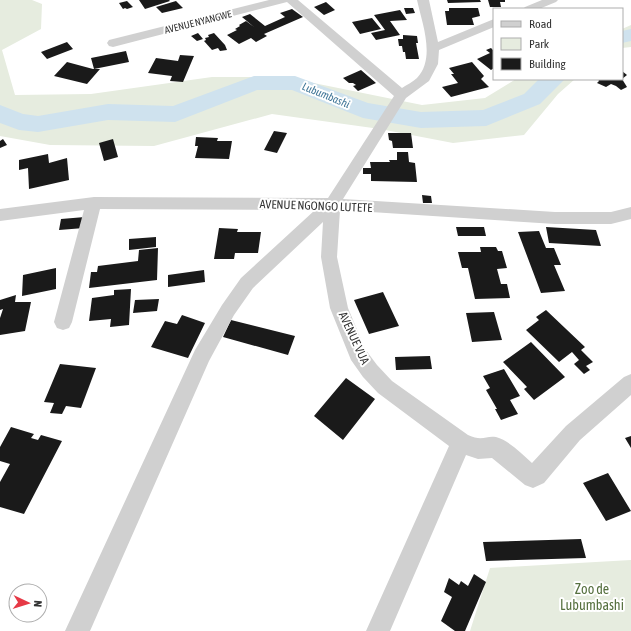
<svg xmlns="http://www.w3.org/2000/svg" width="631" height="631" font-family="'Asap Condensed',sans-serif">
  <rect width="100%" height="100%" fill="#fff"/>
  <path fill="#e6ecdf" d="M0,0H32L42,4L41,29L2,50L15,95L91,94L212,77H284L422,105L485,98L516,79H575L558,94L524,135L453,143L380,129L272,114L154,146L50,145L0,136Z
    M631,25V47L622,48V29Z
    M631,560V631H470L490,568Z"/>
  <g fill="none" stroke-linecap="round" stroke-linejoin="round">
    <path fill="#cfe2ee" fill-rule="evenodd" d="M631,29V41L622,43V31Z
      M254,76H295L368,103L421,112L483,110L524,94L539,79H565L540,104L486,126L421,128L363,118L292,90H257L175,122L108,120L38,132L19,130L0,123V105L23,114L38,116L108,104L173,106Z"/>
  </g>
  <path fill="#1a1a1a" d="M139,0H169L170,1L145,9Z
    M447,0H480L481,2L448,3Z
    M488,0H505V2H500L501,7H490Z
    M127,1L133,7L127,9L125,8L123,9L119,3Z
    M176,1L183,8L162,13L156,7Z
    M326,2L335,10L324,15L314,7Z
    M404,8H413L415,13L406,14Z
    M449,8H478L480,16L472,18L474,25H447L445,11H449Z
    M292,9L303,17L264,34L267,36L256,42L251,38L239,44L227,35L237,30L235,29L240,26L239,25L246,21L254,27L242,17L250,14L265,26L285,17L280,13Z
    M400,10L407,20L390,21L400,35L376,40L371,33L385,30L374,15Z
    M372,18L381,29L360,34L352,22Z
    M198,33L203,39L197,41L191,36Z
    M214,33L225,45L227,50L220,51L218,48L212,50L204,41L206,40L205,38L209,37L208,35Z
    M403,35L417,36L418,43H416L419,59H406L405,52H403L402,46H399L398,39H403Z
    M67,42L73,49L47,59L41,52Z
    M491,48L494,51V68L491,70L477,59L490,53L486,50Z
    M126,51L129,62L94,69L91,58Z
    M180,55L194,56L183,82L170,81L172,76L148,73L156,58L178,61Z
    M67,62L93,69H100L87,84L54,76Z
    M472,62L484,76L481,79L489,87L451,97L442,87L458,83L451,74H454L449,68Z
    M361,70L376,83L358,91L353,86L356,85L353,83H349L343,78Z
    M622,71L627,75L622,79L627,87L621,90L616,86L611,84L606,87L597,83L599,81L598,79H622Z
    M274,131L287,133L277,153L264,150Z
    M388,133H411L413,148H393L392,141L389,140Z
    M196,137L218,138L217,141H232L229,159L195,158L198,146H195Z
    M3,139L7,145L0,148V141Z
    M113,139L118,157L104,161L99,143Z
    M397,152H408L409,162L415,163L417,182L371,181V174H363V168H371L370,162H390L389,160H397Z
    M48,154L49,163L67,158L69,180L29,189L28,168L19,170V160Z
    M422,195L431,196L432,203H423Z
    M85,217L84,228L59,230L61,219Z
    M456,227H484L486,236H458Z
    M546,227L596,230L601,246L549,243Z
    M219,228L238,229L237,232H261L258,253H235L234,259H214Z
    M539,231L546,248H554L561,265H554L565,291L541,293L518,232Z
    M156,237V247L129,250V239Z
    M480,247H496L498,251H502L507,268L497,269L501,284H507L510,298L475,299L468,268H462L458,252H481Z
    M158,248L157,280L89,288L91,272H97L98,266L138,261L139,250Z
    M56,268V289L22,296L23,275Z
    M204,270L205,282L168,287V275Z
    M131,289L129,325L110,327L111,319L89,321L92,298L114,295V290Z
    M383,292L399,326L369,334L354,300Z
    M16,295L15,302H31L25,331L0,335V318L3,309L0,310V300Z
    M159,299L157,311L133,313L135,300Z
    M546,310L585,347L581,350L593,362L586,366L590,370L584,374L574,364L579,360L572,352L559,362L526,330L539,320L536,317Z
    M494,312L502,340L472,342L466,313Z
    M182,315L205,323L188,358L151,347L165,321L177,324Z
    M231,320L295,336L288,355L223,337Z
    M531,342L565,377L534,400L524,389L527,387L503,362Z
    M430,356L432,369L396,370L395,357Z
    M60,364L96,368L81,408L66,406L62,414L50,413L54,403L44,402Z
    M504,369L520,396L510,400L518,414L501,420L495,409H497L486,390L490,388L483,376Z
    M346,378L375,399L343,440L314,416Z
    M11,427L34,434L31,438L38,440L41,435L62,441L24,514L0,507V482L10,464L0,461V447Z
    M631,436V448L625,438Z
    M608,473L631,511L606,521L583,483Z
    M581,539L586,558L486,561L483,542Z
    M474,574L486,582L465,631H455L441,621L452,597L444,592L449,578L459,585L461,581L468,586Z"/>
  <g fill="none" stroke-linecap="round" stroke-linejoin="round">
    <path fill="#d0d0d0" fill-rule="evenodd" d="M269,0H298L402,88C406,85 413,82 417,78C436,58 422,23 417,0H429L438,42L494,19V27L439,50L438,64L429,81L406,98L343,199L555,212H611L631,207V219L611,224H555L340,210L337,257L348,308L365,349L377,365L392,381L468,435C483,442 486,435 496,437C510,441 522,454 532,463L566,426L624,377L631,374V395L580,440L544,483L533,488L525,485L492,458L478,459L466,455L390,631H366L449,446L378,393L363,377L351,360L330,308L321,257L323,222L253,288L234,315L209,361L90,631H65L195,350L222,305L241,278L315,210L100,209L72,322L69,328L63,330L57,328L54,322L84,210L0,221V209L94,197L328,198L394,96L287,2L113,47L109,46L107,43L109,40Z
      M542,0H558L556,2L539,9H523L525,7Z"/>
  </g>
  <g text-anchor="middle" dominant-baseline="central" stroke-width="4" stroke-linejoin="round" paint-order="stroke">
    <g font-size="10" fill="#333" stroke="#fff">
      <text transform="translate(198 22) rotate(-14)">AVENUE NYANGWE</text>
    </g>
    <g font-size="11" font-style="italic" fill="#3f7597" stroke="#fff">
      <text transform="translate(326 95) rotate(22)">Lubumbashi</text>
    </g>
    <g font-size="12" fill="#333" stroke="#fff">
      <text transform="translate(316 206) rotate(2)">AVENUE NGONGO LUTETE</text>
      <text transform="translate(354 338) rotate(65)">AVENUE VUA</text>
    </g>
    <g font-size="14" fill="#56703f" stroke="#fff">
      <text x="592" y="589">Zoo de<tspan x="592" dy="16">Lubumbashi</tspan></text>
    </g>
  </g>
  <rect x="493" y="8" width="130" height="72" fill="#ffffff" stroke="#adadad"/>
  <rect x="501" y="21" width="20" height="6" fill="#d0d0d0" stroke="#adadad"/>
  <text x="529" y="28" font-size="12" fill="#333333">Road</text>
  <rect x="501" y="38" width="20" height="12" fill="#e6ecdf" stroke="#adadad"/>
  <text x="529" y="48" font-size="12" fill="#333333">Park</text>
  <rect x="501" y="58" width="20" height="12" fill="#1a1a1a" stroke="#adadad"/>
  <text x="529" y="68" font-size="12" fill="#333333">Building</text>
  <g transform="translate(28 603) rotate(94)"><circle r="19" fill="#ffffff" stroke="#adadad"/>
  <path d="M0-3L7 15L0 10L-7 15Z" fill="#e63946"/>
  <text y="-6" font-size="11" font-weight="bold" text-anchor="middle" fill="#333333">N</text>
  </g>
</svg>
